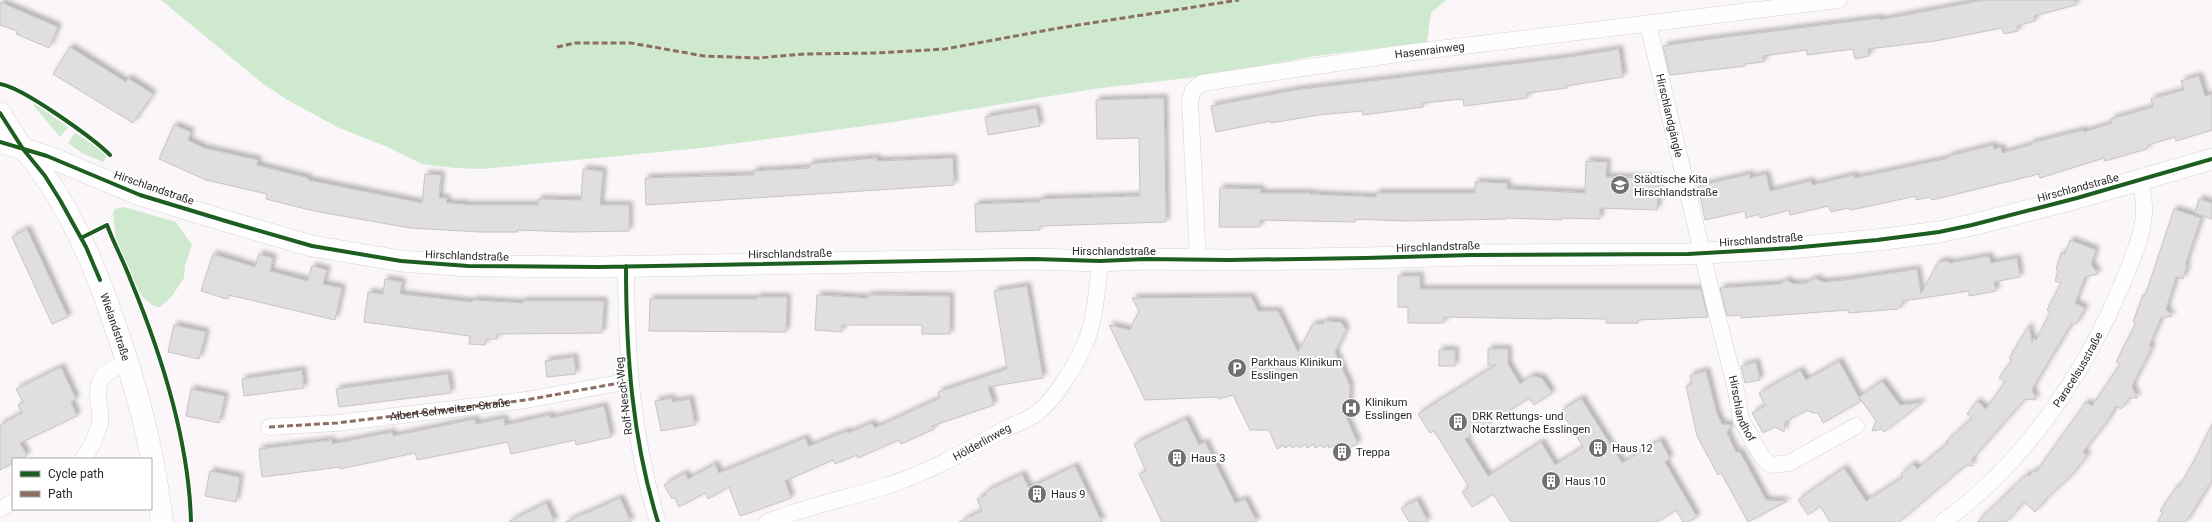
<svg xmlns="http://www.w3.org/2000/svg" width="2212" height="522" font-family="Roboto,sans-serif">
  <defs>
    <filter id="shadow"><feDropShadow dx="3.5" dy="-3.5" stdDeviation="2" flood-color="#0004"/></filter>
  </defs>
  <rect width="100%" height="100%" fill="#faf6f9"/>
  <path fill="#cfe9ce" d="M161,0H1446L1431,13L1427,42L1315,56L1205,76L1093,89L894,122L701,148L482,169L455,168L422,164L385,146L337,127L286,99L262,83Z
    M35,104L68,127L60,137L33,105Z
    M75,133L101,150L106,156L104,161L103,162L82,153L68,143Z
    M124,207L176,222L192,245L185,265L184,278L172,296L160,307C142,309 122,261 118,247C115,236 114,224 113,213L115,209Z"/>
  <path fill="#e1dee0" stroke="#c7c4c7" filter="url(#shadow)" d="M1984,0H2075L2076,5L2034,16L2035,21L2017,26L2018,31L2004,34L2002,28L1935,41L1868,49L1869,56L1855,59L1853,49L1807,55V50L1763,56L1764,62L1745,64V66L1670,75L1664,50L1663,46L1711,39L1880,18V20Z
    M0,2L58,27L49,48L16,34L17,31L0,25Z
    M70,47L126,82L128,78L153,94L133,123L53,74Z
    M1619,49L1623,77L1566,86L1567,88L1527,93V98L1464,106L1463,99L1422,103L1423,107L1363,115L1362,111L1318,115L1271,123L1270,121L1216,132L1211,106L1295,90L1563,58Z
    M2199,76L2205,96L2212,94V130L2176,141L2175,137L2148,145L2147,149L2105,161L2104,158L2040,178L2039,174L1932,200L1929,197L1916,200V196L1851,210L1848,208L1831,212L1828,206L1790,215L1789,210L1760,218L1759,214L1746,218L1745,211L1705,220L1698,186L1750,174V178L1766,174L1770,191L1811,181L1812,185L1854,175L1855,178L1949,158V156L1993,145L1994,149L2001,147L2002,153L2031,145V143L2083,130L2084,132L2112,123L2111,119L2153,107L2151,99L2184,90L2181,81Z
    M1164,98L1166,222L1040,226V230L976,232L975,204L1040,202V199L1140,196L1139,138L1097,139L1096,100Z
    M1036,108L1040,126L988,135L985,117Z
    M174,125L191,132L188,140L204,148L258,160L257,165L308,178V180L422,203L425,174L441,175L439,198H447L446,203L465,204V205H538V199L581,200L583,169L603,171L600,205H629V231L571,232L517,230L518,232H480L410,228L314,211L266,199L267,194L206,180L159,159Z
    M877,158V161L953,158L954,185L646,205L645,178L754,175L753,171L810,168L809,164Z
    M1586,161L1607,162L1606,177L1659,178L1657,210L1600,208V219L1561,218V220L1506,218V219L1404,221L1355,219V222L1260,220V227H1219L1220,188L1261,189L1260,193H1310V194L1376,197V193H1475V182L1507,183V189L1585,193Z
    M2199,199L2212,203V219L2195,213Z
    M2174,209L2201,218L2185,265H2187L2183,279L2176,277L2166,309L2172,316L2161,318L2149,346L2152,347L2132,386L2137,398H2129L2121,409L2116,406L2108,420L2083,452L2087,455L2086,457L2069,478L2048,497L2035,512L2024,502L2006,522H1977L2027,474L2029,476L2035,470L2036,472L2086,402L2092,406L2120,364L2116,362L2136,323L2133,322L2143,295L2145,296Z
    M27,229L68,317L52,324L12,237Z
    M2070,240L2096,250L2091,264L2098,274L2085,277L2075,303L2085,308L2076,324H2071L2032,389L2036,400L2025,399L1972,459V466L1966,465L1899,522H1830L1820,506L1808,515L1798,500L1844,468L1866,501L1903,477L1901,474L1913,464L1917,469L1948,443L1946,442L1972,418L1967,414L1977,401L1986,409L2005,382L1999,378L2012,360L2009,358L2029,325L2032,343L2033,338L2036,340L2050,312L2047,310L2061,283L2055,281L2058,271L2056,270L2061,253L2065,254Z
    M213,254L255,267L259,254L273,258L270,271L308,281L312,266L327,270L323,284L342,288L335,320L229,295L227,299L201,291Z
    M1989,256L1991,263L2017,258L2020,277L1994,282L1996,291L1969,296V291L1903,301L1901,307L1897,309L1849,313L1848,310L1741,318V315L1727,316L1720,288L1780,284L1786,280L1794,284L1807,283L1815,278L1823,282L1845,280L1917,269L1921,294L1938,262L1948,261L1950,263Z
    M1398,276H1420V289H1701L1708,317L1638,320V323H1606V319L1551,318V319L1444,317V323H1408V307H1398Z
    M385,279L402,282L400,294L472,302L473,300L523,303V301H604L602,333L497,334V339H486L485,345L469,344L470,336L364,322L368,292L383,294Z
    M1027,286L1043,378L988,387L994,405L932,426L934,429L901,444L899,440L858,458L857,455L835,464L833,460L785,481L791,498L758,510L740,516L729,487L708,499L705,493L679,507L674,497L672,499L664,485L685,473L688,479L715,464L719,473L805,438L809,446L847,431L848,433L872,423L875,428L940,398L938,392L1007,369L994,291Z
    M817,295L868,298V295L950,296V334H922V325H842V332L815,330Z
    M757,297H787L786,332L649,331L650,299H757Z
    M1251,297L1258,311H1278L1298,352L1313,324H1323L1324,321L1341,322L1346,330L1335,352L1350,386L1349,405L1346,417L1358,444L1337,452L1335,445L1329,448L1328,445L1323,448L1321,445L1315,448L1314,444L1307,448L1306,444L1299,448L1298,445L1292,448L1291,445L1285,448L1284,445L1277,449L1269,430H1250L1234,397L1236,396L1233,395L1219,399L1218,397L1145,400L1109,325L1130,330L1139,311L1132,298Z
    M174,325L206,332L199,359L168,352Z
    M1488,349H1508V364L1520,384L1531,376L1542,378L1552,393L1534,405L1529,398L1465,439L1488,476L1541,442L1555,465L1583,447L1561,411L1581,398L1622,463L1660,440L1670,458L1665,462L1697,517L1688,522H1683L1676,510L1657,522H1511L1493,494L1472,507L1462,492L1469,487L1434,431L1430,433L1418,414L1496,365H1488Z
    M1439,350H1455V366H1439Z
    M574,357L576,374L547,377L545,361Z
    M1839,361L1861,401L1823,423L1818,413H1812L1807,410L1785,422L1784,432L1775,427L1763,433L1752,413L1765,406L1759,393L1800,370L1806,380Z
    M1756,362L1760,380L1745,383L1741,366Z
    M61,367L76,399L71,402L77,416L20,443L27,455L20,459H13V463L0,470V425L22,413L18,405L23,402L16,389Z
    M302,370L304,388L244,396L242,379Z
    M1706,371L1717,414L1722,424L1731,425L1727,433L1736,452H1740L1766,500L1787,501L1748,522L1721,473L1718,475L1697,436L1686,386L1692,384L1690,375Z
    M448,374L451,393L339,407L336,389Z
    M1882,381L1900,405L1923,402L1884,432L1882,429L1872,431L1876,421L1859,397Z
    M191,389L225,396L219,423L186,416Z
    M672,398V402L690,399L695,425L661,431L655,401Z
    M604,406L611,437L576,445L575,440L511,454L508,442L417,460L415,453L340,469V467L262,477L259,449L332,440V444L392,432L393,436L475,419L476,424L504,418L505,425L550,415L551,418Z
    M1186,419L1199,445L1205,442L1235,503L1245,499L1257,522H1162L1139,474L1146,471L1134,444Z
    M2212,424V480L2186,522H2157L2163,513L2160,511L2177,486L2179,487L2194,461Z
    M1075,466L1102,522H959L982,511L977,499L986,495L985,492L1022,474L1029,488Z
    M210,471L240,477L236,502L205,496Z
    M620,498L631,522H565L598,508Z
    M1417,500L1428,522H1409L1401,508Z
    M546,503L555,522H508Z"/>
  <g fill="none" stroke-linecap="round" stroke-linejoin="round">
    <defs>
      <g id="minor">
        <path id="s1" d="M1648,24L1714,303L1735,385L1741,419L1762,457L1771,465L1789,463L1856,426"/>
        <path id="s2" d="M1198,260L1190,101L1193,90L1202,83L1398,54L1839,0"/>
        <path d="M626,266C626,353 632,439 658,522"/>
        <path id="s3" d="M269,427L337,423L526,400L630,381"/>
        <path d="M83,459C91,448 97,437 100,423C102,408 92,388 104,375C110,369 121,366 129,362"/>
        <path d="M0,509L13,502"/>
        <path id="s4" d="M767,522C805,507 844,499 883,487C926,474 965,452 1003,430C1014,424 1026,421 1036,414C1056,399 1078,362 1087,339C1096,314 1097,288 1100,261"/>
        <path id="s5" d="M1943,522C2025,463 2084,375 2123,282C2131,261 2143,236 2144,213C2145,202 2142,191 2140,180"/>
      </g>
      <path id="tertiary" d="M0,113L23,149L47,156L140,195L229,222L312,246L401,261L468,266L599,267L1034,259L1100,261L1145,259L1228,260L1365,258L1471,255L1688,254L1791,248L1877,240L1939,232L1972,225L2077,198L2212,159"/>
      <g id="secondary">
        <path id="s6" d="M0,142C7,144 17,145 23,149C32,156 48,181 54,190C79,230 97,272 112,317C137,387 153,448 162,522"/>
      </g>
    </defs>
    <use href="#minor" stroke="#d6d3d5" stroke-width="17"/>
    <use href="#tertiary" stroke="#d6d3d5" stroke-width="22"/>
    <use href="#secondary" stroke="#d6d3d5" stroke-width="23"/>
    <use href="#minor" stroke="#fefefe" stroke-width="16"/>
    <use href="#tertiary" stroke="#fefefe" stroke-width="21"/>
    <use href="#secondary" stroke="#fefefe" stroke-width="22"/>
    <path stroke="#8d6e63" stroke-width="3" stroke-dasharray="6 3" stroke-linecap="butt" d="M557,47L575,43H631L704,56L758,58L805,54L877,53L945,49L1059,28L1239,0
      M269,427L337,423L526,400L630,381"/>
    <defs>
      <path id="cycleway" d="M0,84C22,87 93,138 110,155
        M0,113L23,149L45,176L60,200L86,247L100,280
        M0,142L47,156L140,195L229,222L312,246L401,261L468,266L599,267L1034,259L1100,261L1145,259L1228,260L1365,258L1471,255L1688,254L1791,248L1877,240L1939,232L1972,225L2077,198L2212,159
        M81,238L107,225C114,244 124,262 131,281C162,356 189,440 191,522
        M626,266C626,353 632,439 658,522"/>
    </defs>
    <use href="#cycleway" stroke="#fff" stroke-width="6"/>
    <use href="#cycleway" stroke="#1b5e20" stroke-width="4"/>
  </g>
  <defs>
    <symbol id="school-disc" viewBox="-11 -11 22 22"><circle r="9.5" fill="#726f72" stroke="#fff"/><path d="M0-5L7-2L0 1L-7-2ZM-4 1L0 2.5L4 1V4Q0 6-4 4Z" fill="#fff"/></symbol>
    <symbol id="parking-disc" viewBox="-11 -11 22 22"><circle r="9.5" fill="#726f72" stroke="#fff"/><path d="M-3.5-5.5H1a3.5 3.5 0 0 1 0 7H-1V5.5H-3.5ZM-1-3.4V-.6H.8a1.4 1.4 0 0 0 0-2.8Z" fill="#fff"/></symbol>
    <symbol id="hospital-disc" viewBox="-11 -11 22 22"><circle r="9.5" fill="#726f72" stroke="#fff"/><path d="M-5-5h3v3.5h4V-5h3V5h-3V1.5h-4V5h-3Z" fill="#fff"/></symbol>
    <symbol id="building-disc" viewBox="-11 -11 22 22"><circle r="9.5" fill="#726f72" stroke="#fff"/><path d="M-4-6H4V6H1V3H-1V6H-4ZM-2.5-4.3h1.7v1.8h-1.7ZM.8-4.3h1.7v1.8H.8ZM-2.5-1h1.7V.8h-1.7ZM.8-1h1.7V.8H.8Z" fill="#fff"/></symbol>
  </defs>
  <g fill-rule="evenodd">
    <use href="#school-disc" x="1609" y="174" width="22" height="22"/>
    <use href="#parking-disc" x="1226" y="357" width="22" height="22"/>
    <use href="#hospital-disc" x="1340" y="397" width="22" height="22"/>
    <use href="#building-disc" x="1447" y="411" width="22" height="22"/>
    <use href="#building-disc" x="1587" y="437" width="22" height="22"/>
    <use href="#building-disc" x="1331" y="441" width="22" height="22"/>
    <use href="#building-disc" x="1166" y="447" width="22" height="22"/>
    <use href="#building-disc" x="1540" y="470" width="22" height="22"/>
    <use href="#building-disc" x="1026" y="483" width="22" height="22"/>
  </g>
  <g text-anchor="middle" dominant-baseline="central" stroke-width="4" stroke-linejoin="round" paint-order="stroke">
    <g font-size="11" fill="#292729" stroke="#fff">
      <text stroke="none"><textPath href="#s2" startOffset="412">Hasenrainweg</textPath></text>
      <text stroke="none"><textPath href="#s1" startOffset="94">Hirschlandgängle</textPath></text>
      <text transform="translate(154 188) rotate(19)">Hirschlandstraße</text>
      <text transform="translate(2078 188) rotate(-15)">Hirschlandstraße</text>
      <text transform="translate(1761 240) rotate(-4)">Hirschlandstraße</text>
      <text transform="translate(1438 247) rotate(-2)">Hirschlandstraße</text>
      <text x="1114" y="251">Hirschlandstraße</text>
      <text transform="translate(790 254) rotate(-1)">Hirschlandstraße</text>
      <text transform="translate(467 256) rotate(2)">Hirschlandstraße</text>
      <text stroke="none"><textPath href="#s6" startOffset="226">Wielandstraße</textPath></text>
      <text stroke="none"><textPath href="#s5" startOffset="205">Paracelsusstraße</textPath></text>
      <text transform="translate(624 396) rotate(-97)">Rolf-Nesch-Weg</text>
      <text stroke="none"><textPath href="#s1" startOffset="396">Hirschlandhof</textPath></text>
      <text stroke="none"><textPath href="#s3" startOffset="182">Albert-Schweitzer-Straße</textPath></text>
      <text stroke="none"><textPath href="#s4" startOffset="230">Hölderlinweg</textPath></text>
    </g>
    <g font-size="11" fill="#292729" stroke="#fff" text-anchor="start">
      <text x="1634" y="179">Städtische Kita<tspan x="1634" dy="13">Hirschlandstraße</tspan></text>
      <text x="1251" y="362">Parkhaus Klinikum<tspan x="1251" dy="13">Esslingen</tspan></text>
      <text x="1365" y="402">Klinikum<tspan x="1365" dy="13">Esslingen</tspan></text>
      <text x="1472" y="416">DRK Rettungs- und<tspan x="1472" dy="13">Notarztwache Esslingen</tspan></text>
      <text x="1612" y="448">Haus 12</text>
      <text x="1356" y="452">Treppa</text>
      <text x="1191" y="458">Haus 3</text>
      <text x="1565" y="481">Haus 10</text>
      <text x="1051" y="494">Haus 9</text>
    </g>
  </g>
  <rect x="12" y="458" width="140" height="52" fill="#ffffff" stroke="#a9a9a9"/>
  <rect x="20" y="471" width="20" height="6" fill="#1b5e20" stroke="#a9a9a9"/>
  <text x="48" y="478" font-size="12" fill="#292729">Cycle path</text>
  <rect x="20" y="491" width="20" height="6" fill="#8d6e63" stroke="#a9a9a9"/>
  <text x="48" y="498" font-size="12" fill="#292729">Path</text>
</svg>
